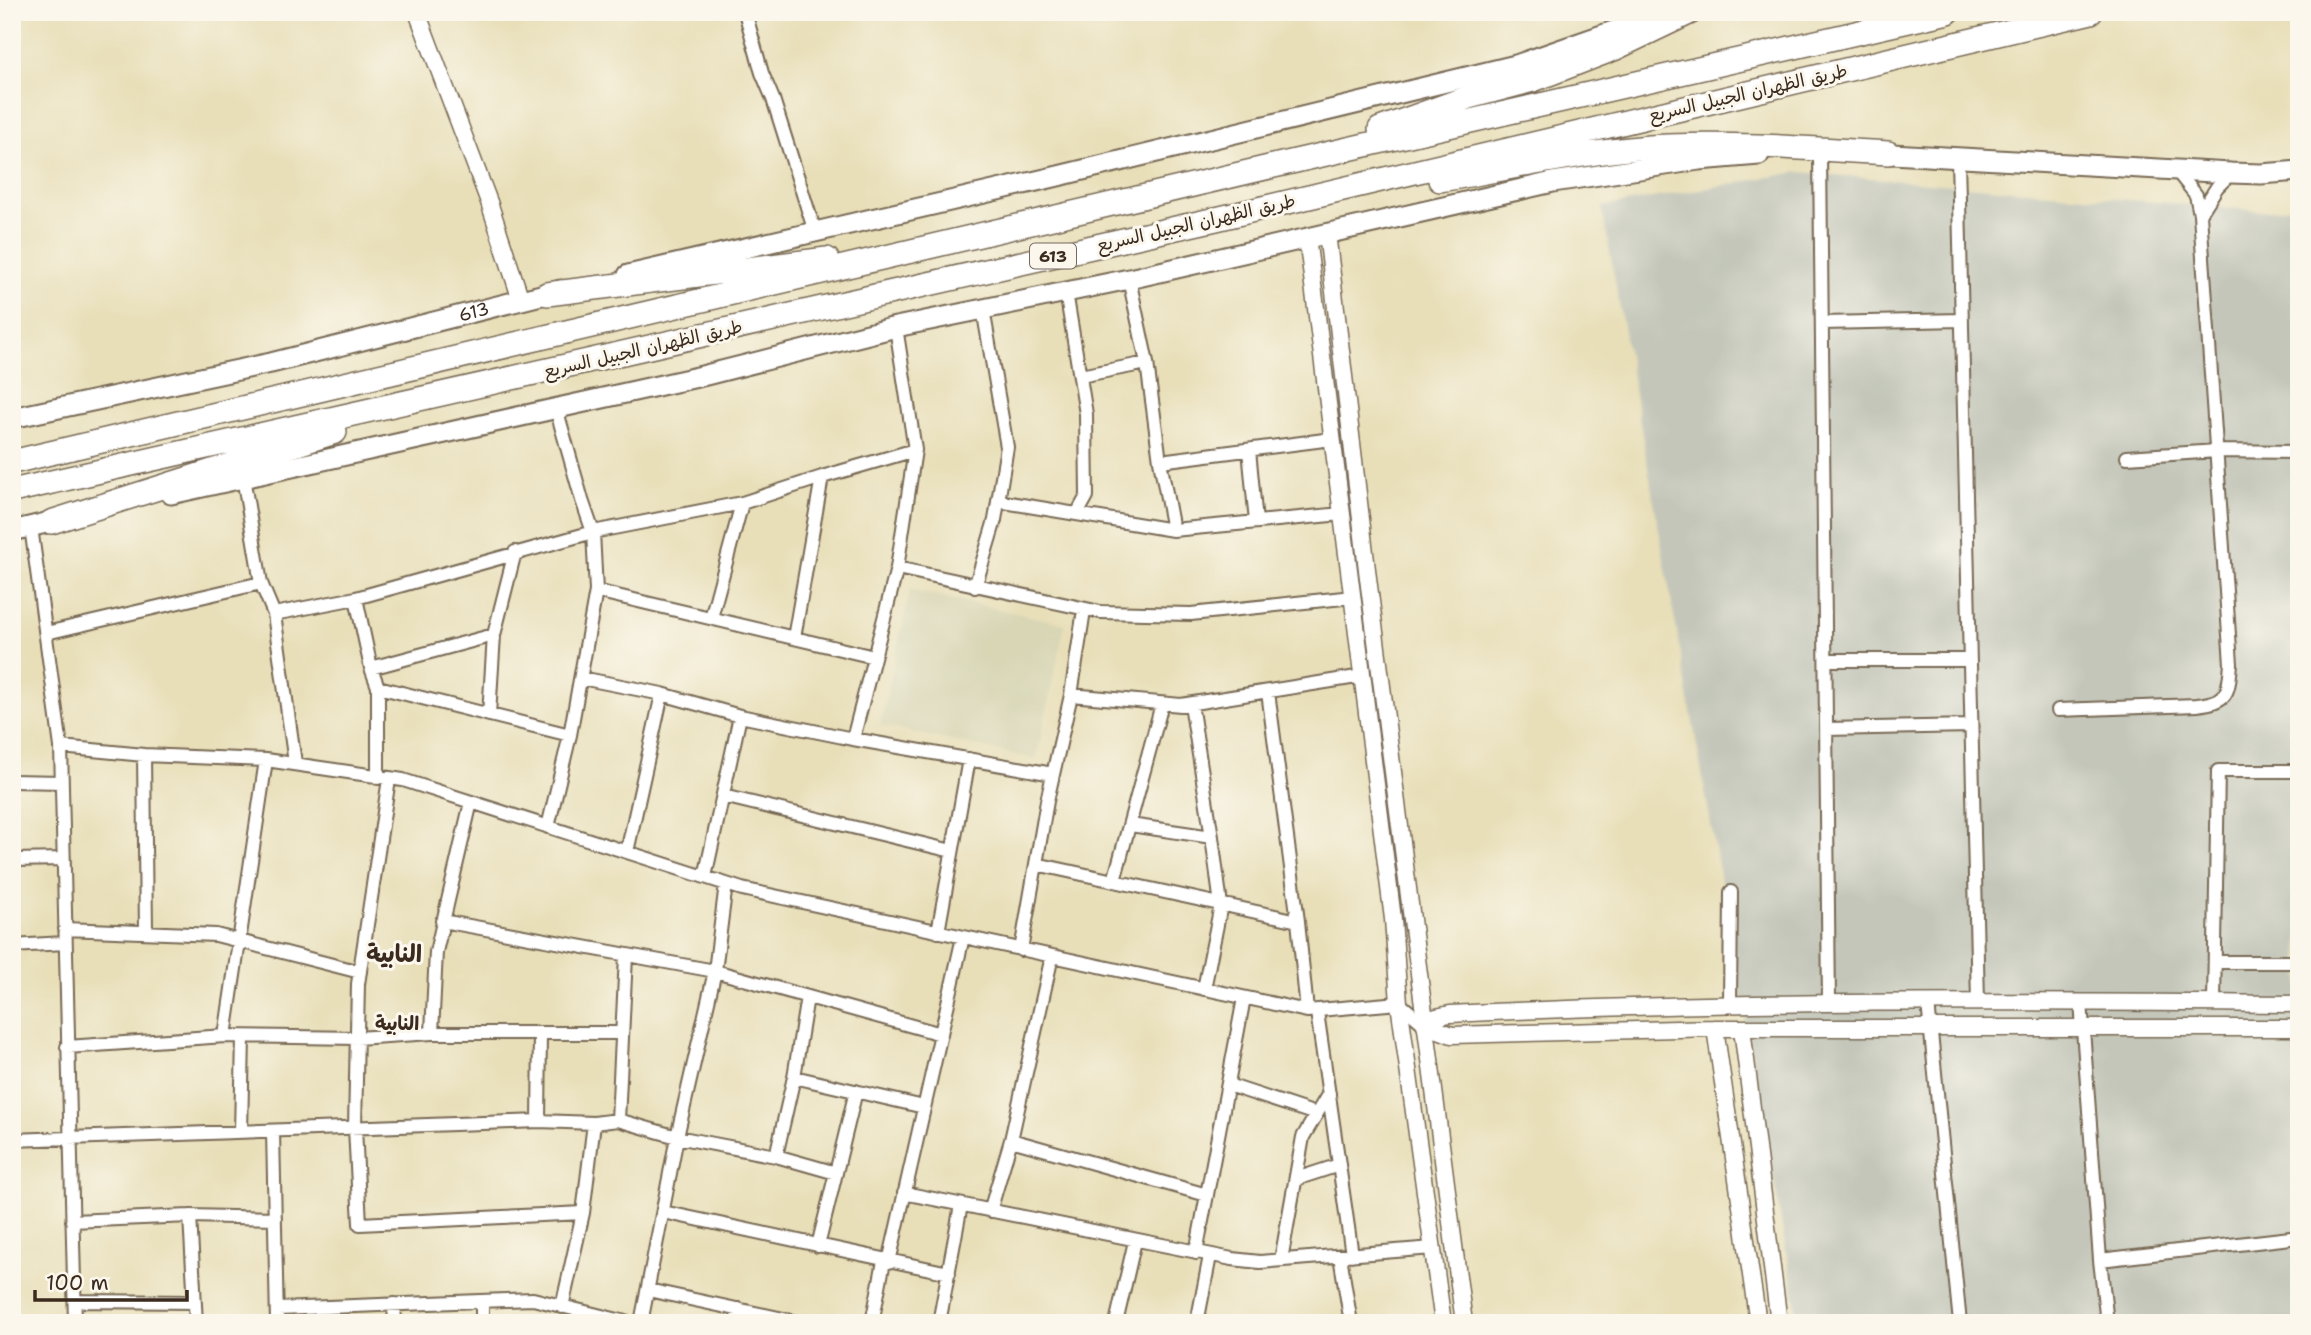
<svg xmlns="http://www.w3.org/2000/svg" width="2311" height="1335" font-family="'Shantell Sans','Playpen Sans Arabic',sans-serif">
  <rect width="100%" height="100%" fill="#fbf7ec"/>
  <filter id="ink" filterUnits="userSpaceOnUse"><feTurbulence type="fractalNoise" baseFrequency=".0143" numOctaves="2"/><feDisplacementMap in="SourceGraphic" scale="14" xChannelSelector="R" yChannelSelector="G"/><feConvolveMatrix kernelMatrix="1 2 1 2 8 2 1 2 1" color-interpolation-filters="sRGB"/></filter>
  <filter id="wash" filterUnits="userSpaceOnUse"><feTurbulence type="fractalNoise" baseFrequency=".00686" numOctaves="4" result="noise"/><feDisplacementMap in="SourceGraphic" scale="28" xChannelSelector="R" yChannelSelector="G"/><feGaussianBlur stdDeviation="1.57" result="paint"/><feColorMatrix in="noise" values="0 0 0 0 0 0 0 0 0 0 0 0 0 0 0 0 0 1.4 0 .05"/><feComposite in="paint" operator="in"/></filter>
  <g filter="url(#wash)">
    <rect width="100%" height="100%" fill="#e8dfb9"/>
    <path fill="#d8d6b5" d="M910,590L1065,624L1036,759L880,725Z"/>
    <path fill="#c3c6b9" d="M1798,172L2262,211L2299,206V1323H1799L1602,207Z"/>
  </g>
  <g filter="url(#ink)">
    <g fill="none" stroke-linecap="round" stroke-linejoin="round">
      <defs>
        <path id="minor" d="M745,12L762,73L773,99L815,232
          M1820,154L1829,1003
          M1958,158L1978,1002
          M2176,170L2196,195L2200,214L2217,187L2231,173
          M1129,279L1147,363L1160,461L1173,530
          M1066,292L1086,414L1087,496L1077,514
          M1822,323L1962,320
          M1080,376L1147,363
          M1249,450L1256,522
          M2127,457L2217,451L2299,452
          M1160,461L1332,439
          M243,477L261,583L274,614L295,763
          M998,501L1173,530L1342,514
          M31,527L61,747L75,1323
          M897,568L1100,612L1191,614L1353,597
          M975,587L995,520L1007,447L983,309
          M596,591L874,657
          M356,598L371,668L378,687V778
          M274,614L356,598L593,532L742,503L822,477L915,450
          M711,618L742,503
          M46,633L261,583
          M794,638L822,477
          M1826,660H1970
          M371,668L494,635
          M581,678L662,694L740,716L853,739L1053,774
          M378,687L570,735
          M1268,692L1298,921L1307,1011
          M1071,695L1181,705L1363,676
          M1191,704L1212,837L1221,905L1204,989
          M2058,710L2197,705C2229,701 2228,694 2231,664L2200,214
          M489,715L494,635L515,552
          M1826,729L1971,726
          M853,739L897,568L915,450L896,327
          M61,747L144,755L266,760L403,780L742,889L1307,1011L1399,1003L1425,1025
          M144,755L146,932
          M389,779L358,984L355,1128L360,1224L583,1213
          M12,781L62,782
          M723,796L952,851
          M1130,825L1212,837
          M548,827L570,735L596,591L593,532L582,500L556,408
          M627,852L662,694
          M12,860L63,859
          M1036,864L1298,921
          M705,877L740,716
          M1114,881L1162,704
          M442,921L715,971L941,1034
          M65,929L216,935L360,972
          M938,932L969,759
          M12,946L65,943
          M1021,950L1047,801L1071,695L1084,610
          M2215,962H2299
          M2081,1002L2100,1260L2107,1323
          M1928,1003L1960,1323
          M2214,1003L2218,771H2299
          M1730,1004L1731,892
          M1317,1012L1352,1255
          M432,1033L436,952L471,802
          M225,1036L266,760
          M67,1047L225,1036L357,1038L432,1033H621
          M794,1077L924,1107
          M1228,1085L1316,1114
          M618,1120L626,956
          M539,1121L540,1033
          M273,1131L277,1323
          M241,1132L243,1037
          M12,1140L539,1121L594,1123L618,1120L677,1137L776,1156L836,1173
          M1011,1140L1207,1195
          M776,1156L794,1077L807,997
          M1296,1179L1339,1165
          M904,1193L1232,1259L1260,1262L1433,1248
          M990,1211L1011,1140L1052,956
          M663,1212L949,1273
          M190,1216L196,1323
          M72,1221L190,1216L275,1218
          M818,1246L856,1091
          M1196,1253L1244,998
          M1340,1256L1351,1323
          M1281,1260L1303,1137L1329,1093
          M2100,1260L2299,1237
          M889,1262L963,937
          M648,1290L802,1323
          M75,1301L195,1302
          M394,1304L395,1323
          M562,1307L583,1213L594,1123
          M278,1309L533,1299L630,1323
          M482,1323V1301
          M641,1323L677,1137L715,971L726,884
          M736,1323L739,1309
          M872,1323L884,1261
          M939,1323L961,1205
          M1116,1323L1135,1241
          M1197,1323L1210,1256"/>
        <path id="tertiary" d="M417,12L489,202L521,300
          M1327,233L1368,578L1464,1323
          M1307,237L1393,919L1399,1003L1443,1323
          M2299,1004C2016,1001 1733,1000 1450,1014L1436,1017L1425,1025L1452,1035L1715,1028H2299
          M1715,1028L1758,1323
          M1742,1028L1779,1323"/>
        <g id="primary">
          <path d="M1874,153L2231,173L2261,174L2299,171"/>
          <path d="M628,275L1054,177L1516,65L1668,12"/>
          <path id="s1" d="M12,418L271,363L561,290"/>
          <path d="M171,494L702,376L896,327L1129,279L1553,182L1699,160L1759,155"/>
          <path d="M12,531L63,519"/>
        </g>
        <path id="motorway" d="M1380,129L1469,97L1533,80L1616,48L1691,12
          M1440,180C1513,168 1594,149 1668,146C1741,143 1815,149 1888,153
          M547,294L827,259
          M12,462L1278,165L1948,12
          M12,491L1216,219L2091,12
          M51,522L335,432"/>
      </defs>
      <use href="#minor" stroke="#786954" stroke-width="16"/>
      <use href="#tertiary" stroke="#786954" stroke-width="19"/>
      <use href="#primary" stroke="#786954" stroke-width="23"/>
      <use href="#motorway" stroke="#786954" stroke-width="26"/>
      <use href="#minor" stroke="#fff" stroke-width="12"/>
      <use href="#tertiary" stroke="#fff" stroke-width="16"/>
      <use href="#primary" stroke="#fff" stroke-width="19"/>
      <use href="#motorway" stroke="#fff" stroke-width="23"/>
    </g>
  </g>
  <g text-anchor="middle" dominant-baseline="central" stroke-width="6" stroke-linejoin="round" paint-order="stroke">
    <rect fill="#fbf7ec" stroke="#75685c" stroke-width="2" x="1030" y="243.5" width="46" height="25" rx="5"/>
    <g font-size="16" font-weight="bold" fill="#3b2a1e">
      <text x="1053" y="256">613</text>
    </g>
    <g font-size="18" fill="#3b2a1e" stroke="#fbf7ec">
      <text transform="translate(1748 93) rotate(-13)">طريق الظهران الجبيل السريع</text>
      <text transform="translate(1196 223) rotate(-13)">طريق الظهران الجبيل السريع</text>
      <text stroke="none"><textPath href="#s1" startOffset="474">613</textPath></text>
      <text transform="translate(643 349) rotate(-13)">طريق الظهران الجبيل السريع</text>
    </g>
    <g font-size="19" font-weight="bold" fill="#3b2a1e" stroke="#fbf7ec">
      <text x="397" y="1023">النابية</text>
    </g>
    <g font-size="24" font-weight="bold" fill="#3b2a1e" stroke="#fbf7ec">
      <text x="394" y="954">النابية</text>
    </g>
  </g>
  <rect width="2311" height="1335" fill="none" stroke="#fbf7ec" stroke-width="42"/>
  <path d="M35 1290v10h152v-10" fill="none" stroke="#3b2a1e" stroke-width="3.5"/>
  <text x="46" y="1290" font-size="21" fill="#3b2a1e" stroke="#fbf7ec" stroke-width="5" paint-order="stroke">100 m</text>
</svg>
